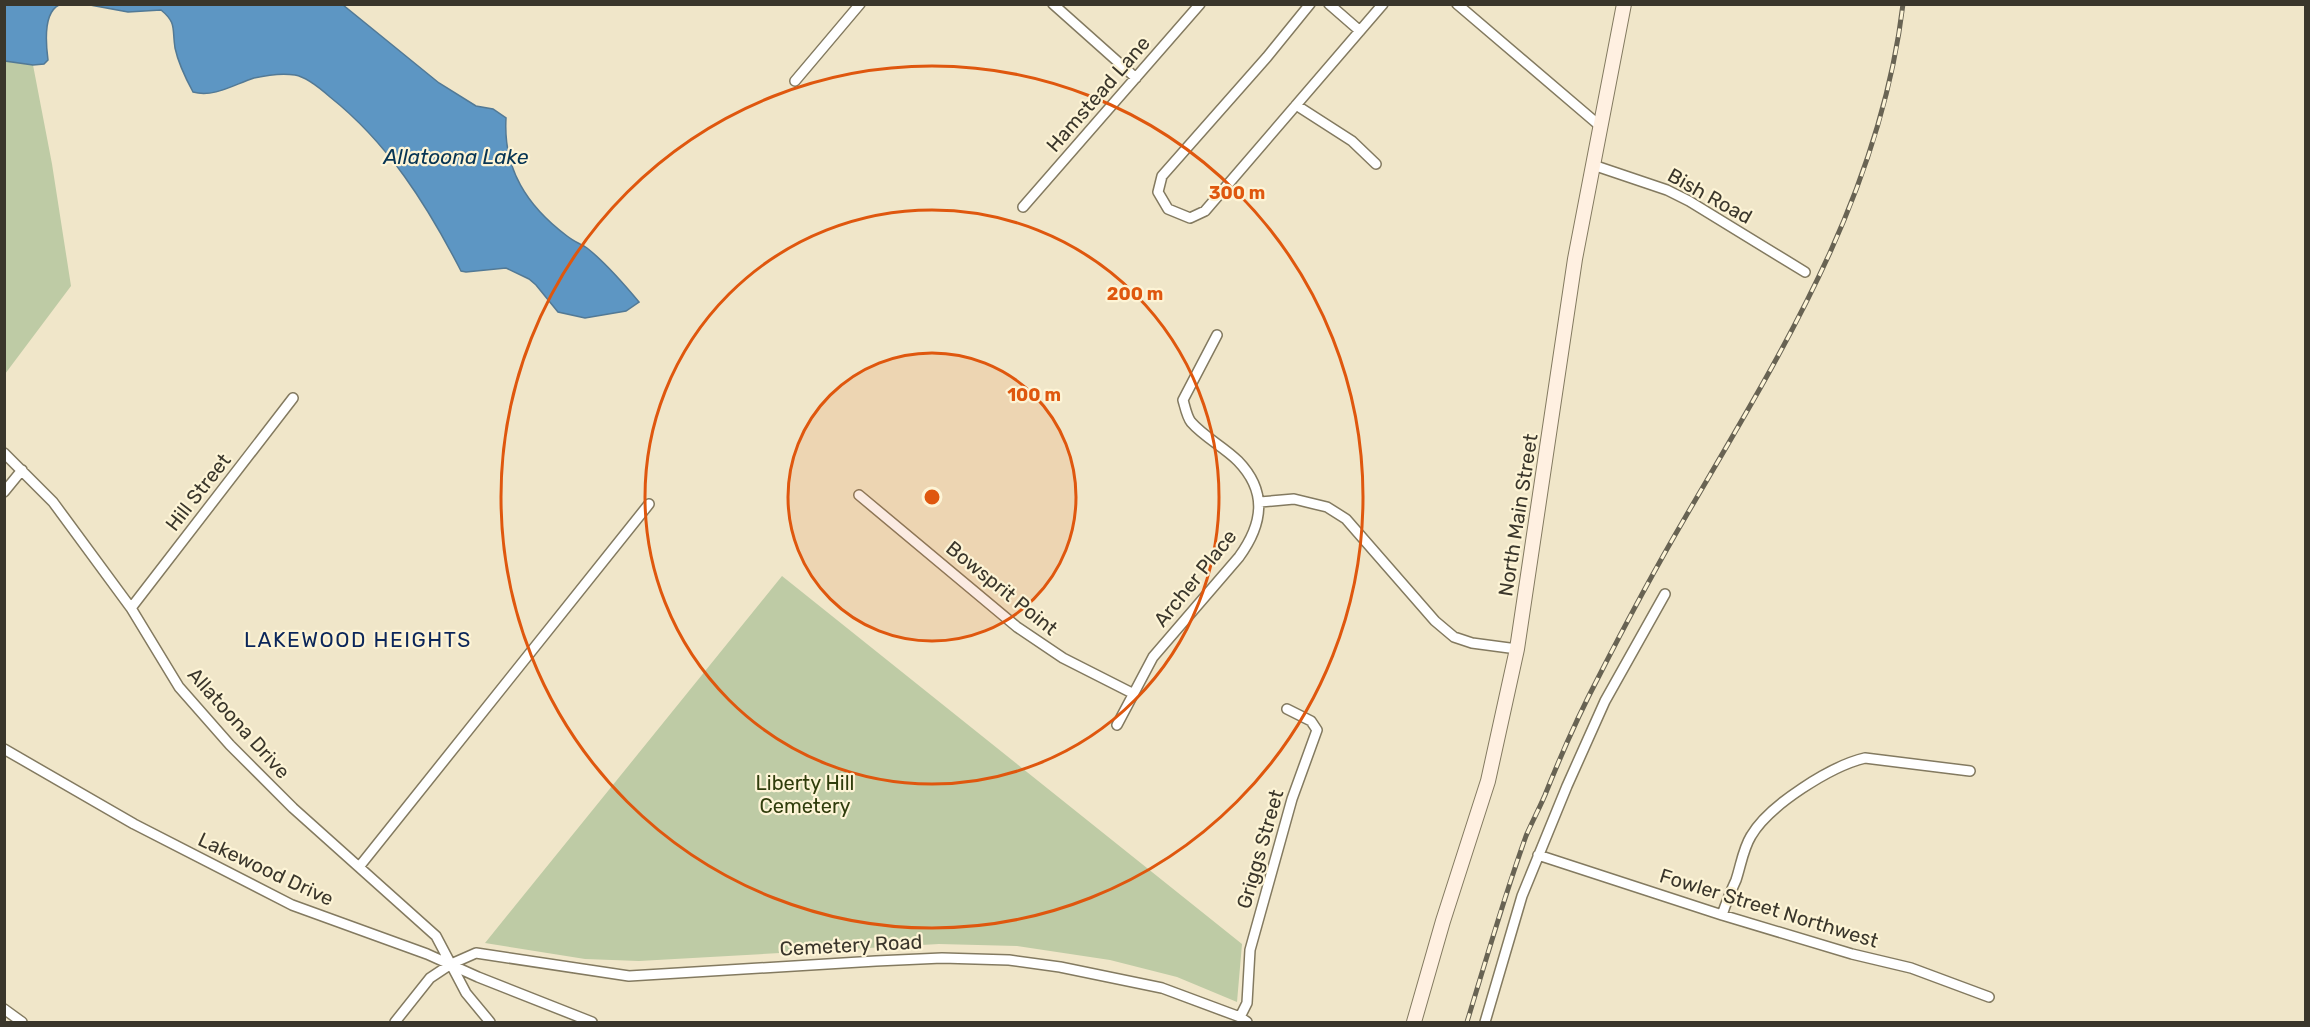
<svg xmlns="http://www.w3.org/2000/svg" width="2310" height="1027" font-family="Rubik,sans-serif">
  <rect width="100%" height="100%" fill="#f0e6c9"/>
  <path fill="#becba5" d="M4,61L33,65L52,164L71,286L5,374V388Z
    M782,576L1242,944L1237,1002L1177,977L1110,960L1017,946L939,944L639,961L585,959L485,943Z"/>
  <path fill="#5d96c3" stroke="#527995" stroke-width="1.5" d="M5,4L59,5C43,13 46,45 48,60L44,64L33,65L5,61Z
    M90,5H343L439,83L476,106L493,109L506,118C503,169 527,206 567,236C573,241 581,244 587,248C606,263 624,284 639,302L626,311L585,318L558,312L536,285L529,279L506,268L466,272L461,271C427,205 388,143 330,97C321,89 307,77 295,75C283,73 267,75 254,78C235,84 214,98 193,92C186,79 178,62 175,48C172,29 177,23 161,10L128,12Z"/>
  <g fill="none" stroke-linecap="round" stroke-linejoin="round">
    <path stroke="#527995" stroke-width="3" d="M2306,781V813"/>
    <defs>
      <path id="minor" d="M1053,4L1136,78
        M1310,4L1267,57L1162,176L1158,192L1168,209L1190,218L1205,211L1383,4
        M1329,4L1360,31
        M1457,4L1600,126
        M795,81L860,4
        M1296,105L1352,141L1376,164
        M1593,165L1667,190L1689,201L1805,272
        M1023,207L1200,4
        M4,453L53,502L131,608L179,687L230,745L293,808L436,936L466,993L490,1022
        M4,492L22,470
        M859,495L1017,627L1063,658L1134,694
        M1260,502L1294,499L1327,507L1346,519L1435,621L1454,637L1472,643L1517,649
        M131,608L293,398
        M1117,725L1153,657L1239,557C1263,524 1268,492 1238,461C1224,447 1204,437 1191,422C1187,417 1185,407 1183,400L1217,335
        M4,749L134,824L292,905L427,954L478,977L592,1022
        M1538,855L1722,915L1852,954L1911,968L1989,997
        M359,867L649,504
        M1722,915C1726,903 1731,891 1736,880C1741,865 1743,849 1751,836C1769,805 1831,766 1865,758L1970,771
        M4,1009L22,1022
        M1240,1017L1247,1003L1250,950L1292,799L1317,730L1311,721L1287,709
        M395,1022L430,978L451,964L476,953L629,976L876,961L942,958L1009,960L1060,967L1162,988L1240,1017L1247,1022
        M1485,1022L1522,896L1567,786L1605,701L1665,594"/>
      <path id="secondary" d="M1414,1022L1443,921L1488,781L1517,649L1575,259L1624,4"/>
    </defs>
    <use href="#minor" stroke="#837a60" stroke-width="12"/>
    <use href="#secondary" stroke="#837a60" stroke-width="16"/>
    <use href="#minor" stroke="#fff" stroke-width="9"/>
    <use href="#secondary" stroke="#fff0e1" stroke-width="14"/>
    <defs>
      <path id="rail" d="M1467,1022C1486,960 1504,897 1526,836C1532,822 1539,809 1545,795C1561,755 1578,716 1598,678C1626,623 1655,569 1686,516C1781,353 1880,196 1903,4"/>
    </defs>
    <use href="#rail" stroke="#686353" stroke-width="5"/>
    <use href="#rail" stroke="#fdf4d6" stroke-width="3" stroke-dasharray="9" stroke-linecap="butt"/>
  </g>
  <circle cx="932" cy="497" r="144" fill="#df570e" fill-opacity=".12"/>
  <g fill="none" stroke="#df570e" stroke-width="3">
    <circle cx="932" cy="497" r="144"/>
    <circle cx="932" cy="497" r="287"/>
    <circle cx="932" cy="497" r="431"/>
  </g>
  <g text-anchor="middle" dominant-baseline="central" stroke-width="4.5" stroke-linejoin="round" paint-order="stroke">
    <g font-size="20" fill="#3a362b" stroke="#fdf4d6">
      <text transform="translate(1098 94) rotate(-49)">Hamstead Lane</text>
      <text transform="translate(1710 196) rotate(29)">Bish Road</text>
      <text transform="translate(198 492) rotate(-52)">Hill Street</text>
      <text transform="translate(1518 515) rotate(-81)">North Main Street</text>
      <text transform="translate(1195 578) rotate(-51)">Archer Place</text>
      <text transform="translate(1002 588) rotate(39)">Bowsprit Point</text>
      <text transform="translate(239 723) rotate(48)">Allatoona Drive</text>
      <text transform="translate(1260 849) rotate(-74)">Griggs Street</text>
      <text transform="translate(266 869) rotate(25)">Lakewood Drive</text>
      <text transform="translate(1769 908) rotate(17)">Fowler Street Northwest</text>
      <text transform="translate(851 945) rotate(-3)">Cemetery Road</text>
    </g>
    <g font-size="20" fill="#303d0c" stroke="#fdf4d6">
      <text x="805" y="783">Liberty Hill<tspan x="805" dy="23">Cemetery</tspan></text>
    </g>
    <g font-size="21" font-style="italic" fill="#073554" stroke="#fdf4d6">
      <text x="456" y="156">Allatoona Lake</text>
    </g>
    <g font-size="21" letter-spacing="1.5" fill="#0b265a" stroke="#fdf4d6">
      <text x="358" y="639">LAKEWOOD HEIGHTS</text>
    </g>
  </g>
  <circle cx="932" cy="497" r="9" fill="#df570e" stroke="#fdf4d6" stroke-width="3"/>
  <g font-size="18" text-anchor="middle" font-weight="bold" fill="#df570e" stroke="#fdf4d6" stroke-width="4.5" stroke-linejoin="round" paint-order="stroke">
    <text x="1237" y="199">300 m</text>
    <text x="1135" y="300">200 m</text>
    <text x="1034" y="401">100 m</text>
  </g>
  <rect width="2310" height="1027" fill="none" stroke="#3a362b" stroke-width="12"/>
</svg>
